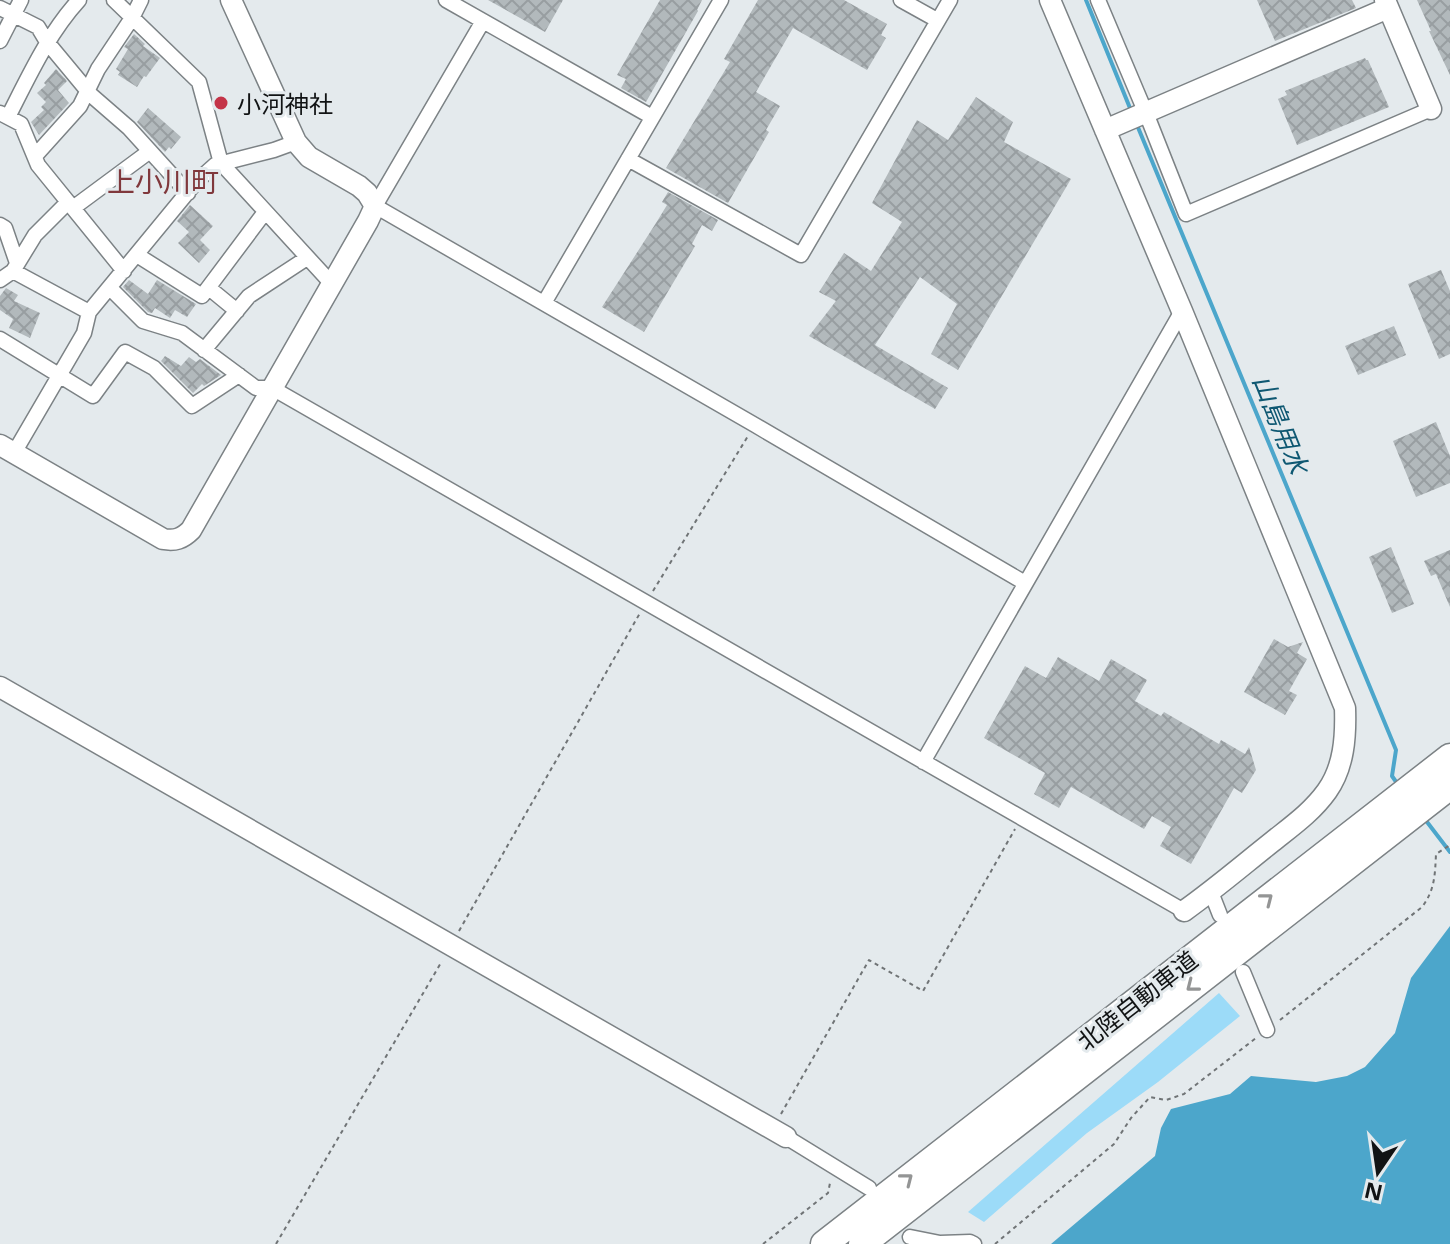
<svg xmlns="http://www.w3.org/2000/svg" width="1450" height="1244" font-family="'Noto Sans','Noto Sans JP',sans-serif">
  <defs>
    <pattern id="building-cross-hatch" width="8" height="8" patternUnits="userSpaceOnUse" patternTransform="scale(2)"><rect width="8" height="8" fill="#b2b9bc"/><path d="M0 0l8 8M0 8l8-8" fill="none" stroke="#989ea1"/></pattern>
  </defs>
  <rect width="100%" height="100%" fill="#e4eaed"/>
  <path fill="#9cdbf8" d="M1219,993L1240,1016L1158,1082L1087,1133L984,1222L968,1212Z"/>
  <path fill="#4ca6cb" d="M1450,926V1244H1051L1155,1156L1161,1128L1171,1109L1230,1094L1251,1076L1316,1082L1347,1076L1365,1067L1395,1033L1411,978Z"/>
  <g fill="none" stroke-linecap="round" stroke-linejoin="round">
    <path stroke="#4ca6cb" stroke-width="4" d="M1086,0L1132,113
      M1137,125L1396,750L1392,776L1399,786
      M1424,818L1450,852"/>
  </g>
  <path fill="url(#building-cross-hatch)" d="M488,0H563L545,32Z
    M660,0H702L697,10L698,11L646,102L621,88L626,79L617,75Z
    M758,0H844L887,24L881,35L886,38L867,70L793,28L756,92L780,106L766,130L769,132L728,203L666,168L730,62L724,59Z
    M1257,0H1352L1356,8L1275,41Z
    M1417,0H1450V75L1429,31H1431Z
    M134,34L145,44L143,46L160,58L146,77L144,76L137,87L118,75L120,72L116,69L128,49L124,47Z
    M1365,58L1366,60H1368L1389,107L1297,145L1278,99L1287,95L1285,91Z
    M56,69L67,81L58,90L69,103L39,135L31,122L44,110L41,107L46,102L37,93L46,85L44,83Z
    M976,97L1013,122L1004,142L1071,179L958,370L931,354L957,304L920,277L875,345L948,388L935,409L809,336L836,301L819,292L844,253L871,271L902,222L872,203L917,120L948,140Z
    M148,108L181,137L171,149L169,147L165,152L137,122Z
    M668,192L718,220L712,231L702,225L692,244L695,246L644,332L602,307L656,223L667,205L662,202Z
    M190,205L213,226L200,240L210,250L199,263L178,243L189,232L177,221Z
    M1441,270L1450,291V354L1439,359L1408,284Z
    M129,280L148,294L157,280L196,304L187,317L175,310L170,318L155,308L152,313L148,312L123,287Z
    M6,288L18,295L14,301L40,313L30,338L9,328L13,319L0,310V296Z
    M1394,326L1406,355L1358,375L1345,346Z
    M165,356L181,366L189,357L196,362L200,359L221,375L204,386L202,384L193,393L161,361Z
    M1436,422L1450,456V483L1416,497L1393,441Z
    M1391,547L1414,604L1392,613L1369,557Z
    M1450,550V607L1436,574L1431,576L1424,561Z
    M1274,639L1288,647L1303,642L1297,653L1307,659L1289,691L1297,695L1285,715L1244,692Z
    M1058,657L1099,681L1111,659L1147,680L1135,701L1161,716L1164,712L1219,744L1221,740L1245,754L1249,747L1256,770L1242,793L1234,788L1191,864L1160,846L1171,827L1152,816L1144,829L1071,787L1059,808L1034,794L1045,773L984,738L1025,666L1046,678Z"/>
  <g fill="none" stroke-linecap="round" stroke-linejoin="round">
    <defs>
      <path id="street" d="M114,0L199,82L221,163L332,284
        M446,0L652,117
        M901,0L937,20
        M1098,0L1150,123L1186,214L1431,109
        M0,8L38,27L47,42L91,95L129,128L188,193
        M483,21L375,206L755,425L1025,583
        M0,41L21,0
        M0,113L21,124L38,165L124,271
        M8,117C29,76 48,34 79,0
        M35,156L80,106L98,69L132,18L141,0
        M628,159L801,255L950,0
        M73,208L150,151
        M0,225L5,228L17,263
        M137,255L202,296L265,212
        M13,271L89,312
        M0,280L13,271L35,235L68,202
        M110,288L143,321L182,333L256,388H272L1184,911
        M209,288L237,311
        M544,303L721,0
        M0,339L93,396L125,352L154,368L192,406L239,375
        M204,350L249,296L307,258
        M14,453L84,333L89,312L196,182L215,165L274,150L296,142
        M923,762L1182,311
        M1211,892L1220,915
        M1243,972L1267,1030
        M786,1137L869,1188
        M910,1237L940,1243L970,1242L974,1244"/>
      <path id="secondary" d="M1050,0L1182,311L1345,708C1346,737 1344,767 1327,791C1312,812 1292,826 1272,842C1243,865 1215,889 1184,911
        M1385,0L1431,109
        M1105,130L1388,8
        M0,445L163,539C175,541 182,539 191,530L368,221L375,206L367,193L359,186L309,157L296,142L231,0
        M0,687L786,1137"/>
      <path id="highway" d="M824,1244L1450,757
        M862,1244L1450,786"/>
    </defs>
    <use href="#street" stroke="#7c8285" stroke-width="17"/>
    <use href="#secondary" stroke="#7c8285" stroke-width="23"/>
    <use href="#highway" stroke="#7c8285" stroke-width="29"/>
    <path stroke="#707476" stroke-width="2" stroke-dasharray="4 4" stroke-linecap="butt" d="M653,591L748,436
      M459,931L640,613
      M1280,1020L1422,907C1435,890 1435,874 1436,854L1450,845
      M781,1114L869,960L923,991L1015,829
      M276,1244L442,961
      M763,1244L828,1193L830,1183L829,1181
      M995,1244L1114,1144L1131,1118L1150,1097L1166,1100L1184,1094L1256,1038"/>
    <use href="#street" stroke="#fff" stroke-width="14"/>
    <use href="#secondary" stroke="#fff" stroke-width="20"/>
    <use href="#highway" stroke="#fff" stroke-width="26"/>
  </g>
  <defs><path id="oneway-chevron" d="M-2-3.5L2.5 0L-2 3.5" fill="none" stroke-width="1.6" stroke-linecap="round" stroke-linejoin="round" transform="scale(2)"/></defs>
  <g stroke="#949595">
    <use href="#oneway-chevron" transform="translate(1267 899) rotate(-38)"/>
    <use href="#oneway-chevron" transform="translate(1192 986) rotate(142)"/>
    <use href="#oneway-chevron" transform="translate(907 1179) rotate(-38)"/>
  </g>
  <circle fill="#c43448" stroke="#e4eaed" stroke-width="3" cx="221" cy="103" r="8"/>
  <g text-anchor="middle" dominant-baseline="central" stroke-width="6" stroke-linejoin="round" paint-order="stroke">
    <g font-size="24" fill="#111314" stroke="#e4eaed" text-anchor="start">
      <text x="237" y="103">小河神社</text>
    </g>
    <g font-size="24" fill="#111314" stroke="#e4eaed">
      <text transform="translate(1137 1000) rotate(-38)">北陸自動車道</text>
    </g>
    <g font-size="26" font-style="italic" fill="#0f5872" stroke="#e4eaed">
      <text transform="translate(1281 424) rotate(68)">山島用水</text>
    </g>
    <g font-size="28" fill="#80383c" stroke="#e4eaed">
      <text x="163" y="181">上小川町</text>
    </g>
  </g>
  <g transform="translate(1378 1172) rotate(193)" stroke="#e4eaed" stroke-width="6" paint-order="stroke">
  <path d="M0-6L14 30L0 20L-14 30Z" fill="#111314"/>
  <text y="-12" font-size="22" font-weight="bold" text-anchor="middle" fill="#111314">N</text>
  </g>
</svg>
